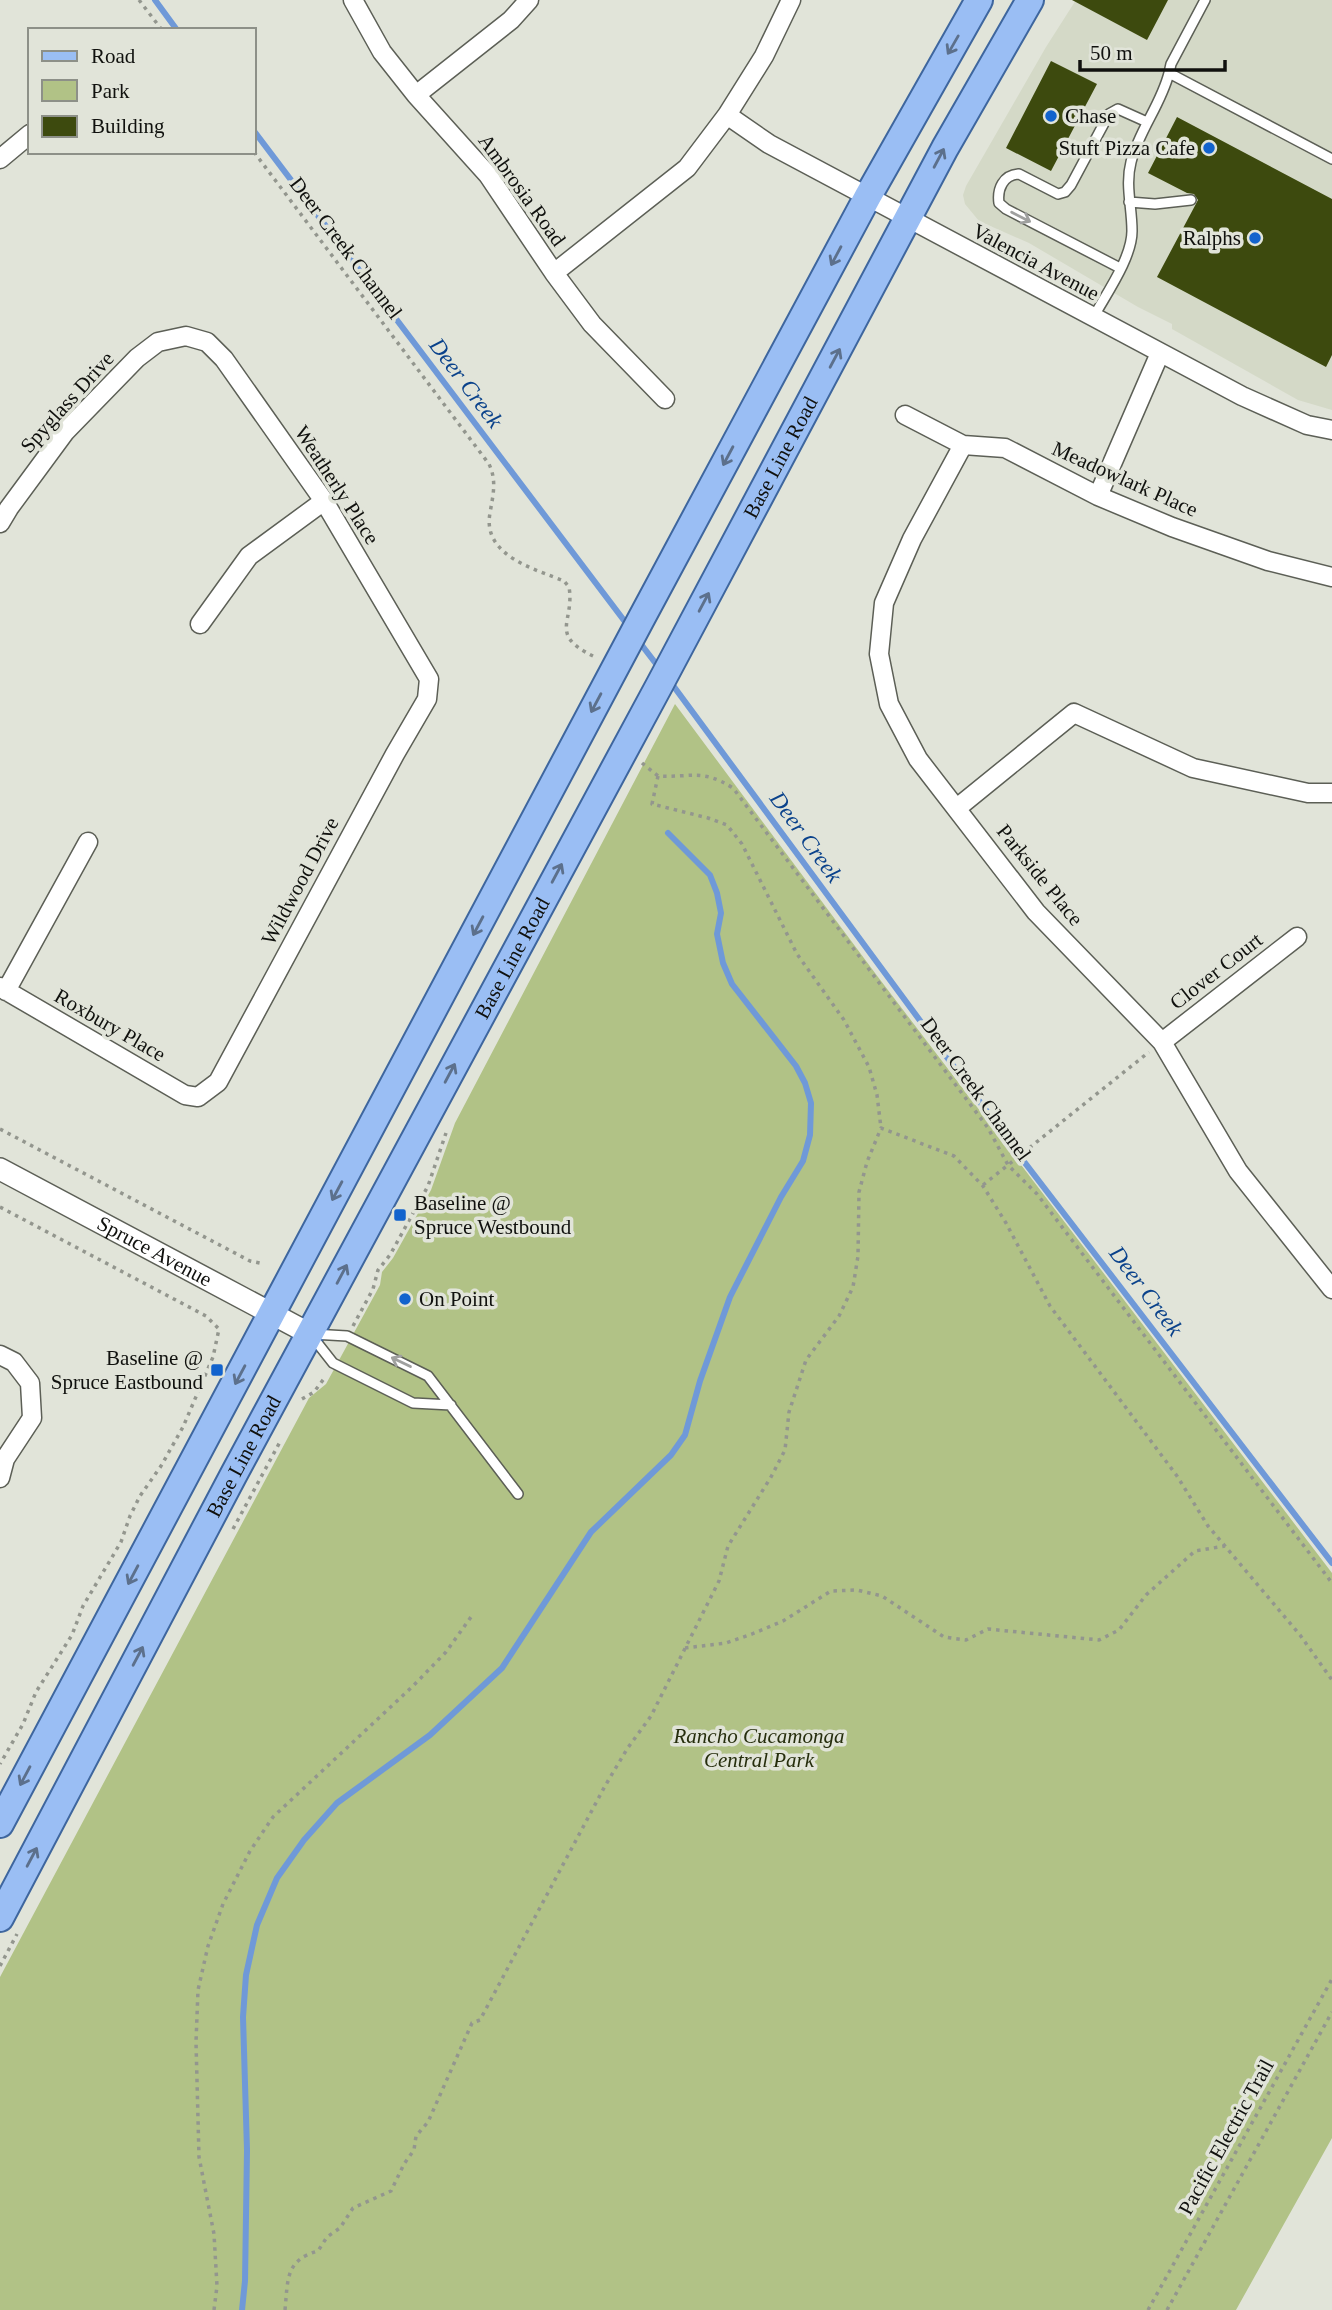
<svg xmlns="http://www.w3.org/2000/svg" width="1332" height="2310" font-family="'Times New Roman',serif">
  <rect width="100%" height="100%" fill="#e1e4d9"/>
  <path fill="#d4d9c7" d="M1076,0H1332V410L1298,400L1172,329V324L1138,307L1029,243L979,221L965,204L963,195L966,186L1046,47Z"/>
  <path fill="#b1c286" d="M675,704L878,977L1332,1573V2138L1236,2310H0V1977L309,1398L326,1384L380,1285L382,1272L393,1258L431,1190L455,1123Z"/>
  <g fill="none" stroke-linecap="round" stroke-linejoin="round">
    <path stroke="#6f99d8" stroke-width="6" d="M155,0L177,30
      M254,131L629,627
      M637,639L660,669
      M669,680L1022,1159L1332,1563
      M242,2310L245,2281L247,2150L243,2017L246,1975L257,1925L277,1878L304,1840L337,1803L430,1735L502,1668L591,1532L671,1455L685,1435L700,1381L730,1297L781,1197L803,1161L810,1135L811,1103L805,1083L796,1066L732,984L723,963L717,934L721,913L717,893L710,875L668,833"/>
  </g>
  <path fill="#3d4a0e" d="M1072,0H1168L1147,40Z
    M1051,61L1097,84L1051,171L1006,148Z
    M1177,117L1332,199V355L1326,367L1157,277L1198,200L1194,194L1187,193L1148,173Z"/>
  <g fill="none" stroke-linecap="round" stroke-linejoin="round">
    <defs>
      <path id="service" d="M1205,0L1171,64L1169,73L1332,159
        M1129,202L1155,204L1191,200
        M1120,268L1006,209L999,203C997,189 1003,175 1019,174L1058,194L1065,192L1071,185L1109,114L1118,109L1147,122
        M1093,318C1106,294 1132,258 1132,231C1132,207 1125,185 1131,162C1139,130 1161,105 1169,73
        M312,1334L347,1336L428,1376L518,1494
        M311,1335L333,1363L413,1403L451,1405"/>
      <path id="minor" d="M353,0L382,52L416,95L488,175L554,273L592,324L665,399
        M416,95L511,20L529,0
        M727,115L769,144L1242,396L1307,425L1332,430
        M0,159L30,134
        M554,273L687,168L727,115L764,56L791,0
        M905,415L963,445L1005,448L1098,496L1172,527L1268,561L1332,577
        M963,445L912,539L884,603L879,654L889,704L918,759L1036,912L1162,1042L1238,1171L1332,1289
        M1098,496L1160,353
        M0,523L9,508L65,432L137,358L158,342L186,336L207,342L224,359L324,501L429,679L427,699L395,754L218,1082L198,1097L185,1095L0,987
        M200,624L249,556L324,501
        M957,808L1074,713L1193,768L1308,793H1332
        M6,991L88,842
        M1162,1042L1297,937
        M0,1355L14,1362L30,1383L32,1418L5,1459L0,1478"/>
      <g id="tertiary">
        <path id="s1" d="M0,1169L310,1334"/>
      </g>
      <g id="primary">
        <path d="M0,1824L640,621L868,196L979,0"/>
        <path id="s2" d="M0,1918L234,1474L660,684L945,148L1030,0"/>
      </g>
    </defs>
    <use href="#service" stroke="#5c5f56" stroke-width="12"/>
    <use href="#minor" stroke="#5c5f56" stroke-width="21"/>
    <use href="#tertiary" stroke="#5c5f56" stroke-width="24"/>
    <use href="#primary" stroke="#3e669e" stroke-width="30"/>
    <path stroke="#93968e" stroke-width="3.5" stroke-dasharray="3.5 5" stroke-linecap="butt" d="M139,0L162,30
      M254,152L489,464C497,481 493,495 490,513C482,556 535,569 564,581L569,587C575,622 548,634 593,656
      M642,763L658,776C691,778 701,768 733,788L988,1128L1008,1165L1037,1194L1332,1583
      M658,776L652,804L708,818L727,825L742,844L797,954L844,1020L869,1067L877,1095L881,1128
      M0,1129L250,1261L264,1264
      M983,1185L1149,1052
      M0,1207L206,1316L219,1329L213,1357L183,1427L161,1466L140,1496L130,1516L121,1542L83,1606L72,1635L36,1692L23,1724L0,1764
      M353,1326L373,1289L378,1270L390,1255L428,1186L446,1133
      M302,1399L314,1392L326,1376
      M233,1529L281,1440
      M685,1648L726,1643L752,1634L783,1621L831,1591L857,1590L882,1596L944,1637L966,1640L988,1629L1099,1640L1119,1630L1146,1595L1195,1551L1225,1546
      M0,1966L17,1934
      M214,2310L217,2286L214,2234L199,2157L196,2042L198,1990L208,1946L223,1904L250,1851L273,1817L413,1686L446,1652L471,1617
      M285,2310C288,2280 285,2260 318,2251L327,2237L340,2228L353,2208L391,2191L404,2164L414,2150L416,2136L428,2122L472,2023L480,2020L605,1786L627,1749L651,1716L719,1581L728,1546L771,1477L785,1450L789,1412L806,1360L839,1316L853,1287L858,1256L859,1192L867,1162L881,1128L954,1156L983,1186L1006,1223L1050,1306L1177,1476L1208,1526L1300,1635L1332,1680
      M1148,2310L1332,1979
      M1167,2310L1332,2012"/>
    <use href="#service" stroke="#fff" stroke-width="9"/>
    <use href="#minor" stroke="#fff" stroke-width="18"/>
    <use href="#tertiary" stroke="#fff" stroke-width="21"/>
    <use href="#primary" stroke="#9abef4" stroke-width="26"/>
  </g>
  <defs><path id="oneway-shaft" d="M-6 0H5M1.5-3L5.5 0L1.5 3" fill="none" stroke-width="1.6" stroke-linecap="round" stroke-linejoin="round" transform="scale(1.75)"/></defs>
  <g stroke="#5c708c">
    <use href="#oneway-shaft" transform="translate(953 45) rotate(120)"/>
    <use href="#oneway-shaft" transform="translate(939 158) rotate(-62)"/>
    <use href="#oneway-shaft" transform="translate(836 256) rotate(118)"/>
    <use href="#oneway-shaft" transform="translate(835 358) rotate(-62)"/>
    <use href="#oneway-shaft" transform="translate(728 456) rotate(118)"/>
    <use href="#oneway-shaft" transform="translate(704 602) rotate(-62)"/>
    <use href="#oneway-shaft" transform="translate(596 703) rotate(118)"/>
    <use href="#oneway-shaft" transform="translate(557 873) rotate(-62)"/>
    <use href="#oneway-shaft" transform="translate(478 926) rotate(118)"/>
    <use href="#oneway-shaft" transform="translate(450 1073) rotate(-62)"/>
    <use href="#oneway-shaft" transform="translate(337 1191) rotate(118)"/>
    <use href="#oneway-shaft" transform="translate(342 1274) rotate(-62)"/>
    <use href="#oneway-shaft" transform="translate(240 1375) rotate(118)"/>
    <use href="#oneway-shaft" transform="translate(133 1575) rotate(118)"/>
    <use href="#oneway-shaft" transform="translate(138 1656) rotate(-62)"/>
    <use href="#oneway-shaft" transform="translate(25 1776) rotate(118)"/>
    <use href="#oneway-shaft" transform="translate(32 1857) rotate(-62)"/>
  </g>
  <g stroke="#9fa09f">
    <use href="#oneway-shaft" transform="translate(1021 217) rotate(27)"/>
    <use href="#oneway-shaft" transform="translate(401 1362) rotate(-154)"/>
  </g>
  <g fill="#1263cd" stroke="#e1e4d9" stroke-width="2.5">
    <circle cx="1051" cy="116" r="7"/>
    <circle cx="1209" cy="148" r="7"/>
    <circle cx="1255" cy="238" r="7"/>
    <rect x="393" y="1208" width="14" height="14" rx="3.5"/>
    <circle cx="405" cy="1299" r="7"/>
    <rect x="210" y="1363" width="14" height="14" rx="3.5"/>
  </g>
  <g text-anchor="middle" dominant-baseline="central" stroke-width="7" stroke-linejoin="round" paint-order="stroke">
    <g font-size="21" fill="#10110e" stroke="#e1e4d9" text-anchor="start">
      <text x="1065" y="116">Chase</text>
      <text x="1195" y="148" text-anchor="end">Stuft Pizza Cafe</text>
      <text x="1241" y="238" text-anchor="end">Ralphs</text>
      <text x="414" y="1203">Baseline @<tspan x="414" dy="24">Spruce Westbound</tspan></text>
      <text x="419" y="1299">On Point</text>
      <text x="203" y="1358" text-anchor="end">Baseline @<tspan x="203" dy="24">Spruce Eastbound</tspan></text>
    </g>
    <g font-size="21" fill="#10110e" stroke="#e1e4d9">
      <text transform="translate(522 190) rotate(54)">Ambrosia Road</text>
      <text transform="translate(346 248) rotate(53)">Deer Creek Channel</text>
      <text transform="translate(1036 262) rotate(28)">Valencia Avenue</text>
      <text transform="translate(67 402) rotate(-48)">Spyglass Drive</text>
      <text stroke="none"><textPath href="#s2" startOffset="1656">Base Line Road</textPath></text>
      <text transform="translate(1125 479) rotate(24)">Meadowlark Place</text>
      <text transform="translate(337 485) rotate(57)">Weatherly Place</text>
      <text transform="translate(1040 875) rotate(51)">Parkside Place</text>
      <text transform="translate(300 881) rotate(-62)">Wildwood Drive</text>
      <text stroke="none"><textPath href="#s2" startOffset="1088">Base Line Road</textPath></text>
      <text transform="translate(1216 971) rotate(-38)">Clover Court</text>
      <text transform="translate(110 1025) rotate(30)">Roxbury Place</text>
      <text transform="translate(976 1089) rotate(54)">Deer Creek Channel</text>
      <text stroke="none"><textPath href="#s1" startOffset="175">Spruce Avenue</textPath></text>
      <text stroke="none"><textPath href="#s2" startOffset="522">Base Line Road</textPath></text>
      <text transform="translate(1226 2137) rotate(-61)">Pacific Electric Trail</text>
    </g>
    <g font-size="21" font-style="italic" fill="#262e0d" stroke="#e1e4d9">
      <text x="759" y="1736">Rancho Cucamonga<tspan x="759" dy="24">Central Park</tspan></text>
    </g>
    <g font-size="23" font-style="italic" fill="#0a428b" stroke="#e1e4d9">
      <text transform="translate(466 383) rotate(53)">Deer Creek</text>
      <text transform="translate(806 837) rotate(54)">Deer Creek</text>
      <text transform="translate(1146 1291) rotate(53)">Deer Creek</text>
    </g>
  </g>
  <rect x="28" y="28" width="228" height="126" fill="#e1e4d9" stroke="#8d9088" stroke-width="2"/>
  <rect x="42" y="51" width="35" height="10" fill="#9abef4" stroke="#8d9088" stroke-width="2"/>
  <text x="91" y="63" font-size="21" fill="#10110e">Road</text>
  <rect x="42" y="80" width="35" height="21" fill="#b1c286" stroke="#8d9088" stroke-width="2"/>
  <text x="91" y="98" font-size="21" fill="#10110e">Park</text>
  <rect x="42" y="116" width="35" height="21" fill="#3d4a0e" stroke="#8d9088" stroke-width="2"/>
  <text x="91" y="133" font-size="21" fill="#10110e">Building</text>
  <path d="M1080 60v10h145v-10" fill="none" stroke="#10110e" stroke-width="3.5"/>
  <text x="1090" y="60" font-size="21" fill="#10110e" stroke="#e1e4d9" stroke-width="5" paint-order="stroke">50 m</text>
</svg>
